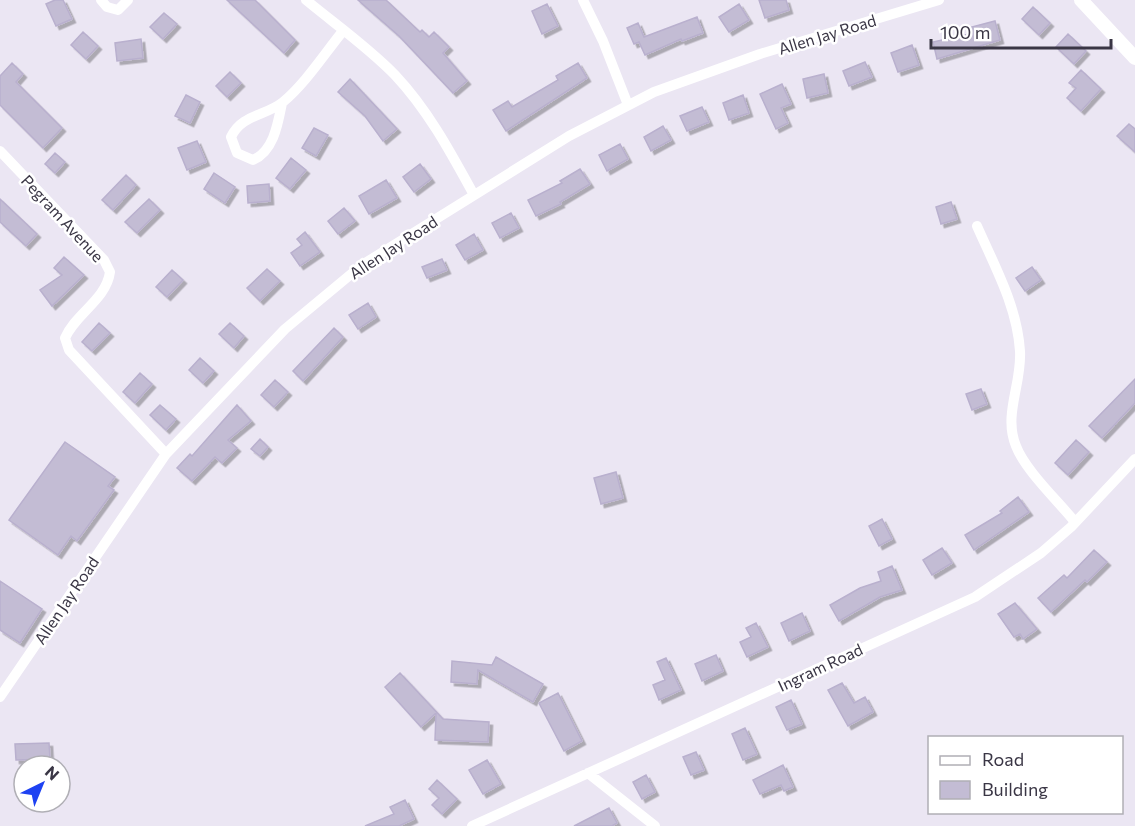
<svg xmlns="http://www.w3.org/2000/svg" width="1135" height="826" font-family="Commissioner,sans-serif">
  <defs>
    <filter id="shadow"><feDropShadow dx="3.5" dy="3.5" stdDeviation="0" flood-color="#0004"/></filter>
  </defs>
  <rect width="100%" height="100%" fill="#ebe6f3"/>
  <path fill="#c3bcd4" stroke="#b9b0ce" stroke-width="1.5" filter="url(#shadow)" d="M55,0H63L72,19L56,26L46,4Z
    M227,0H255L295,40L284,53Z
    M358,0H386L420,32L422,30L429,37L434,32L449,47L443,53L467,81L453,93L399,36Z
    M759,0H786L789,10L765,18Z
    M547,4L558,26L542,34L532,11Z
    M739,4L749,20L729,32L719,17Z
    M1033,7L1050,23L1039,35L1022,19Z
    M164,13L177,24L163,39L150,27Z
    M697,17L703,33L682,41L681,39L645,55L639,42L634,44L627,28L638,23L644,37Z
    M995,21L1000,40L937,59L933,42L969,34L968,28Z
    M83,32L98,46L86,59L71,45Z
    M1068,34L1086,51L1074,64L1056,47Z
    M141,39L143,58L117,61L115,43Z
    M912,45L919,65L898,72L891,53Z
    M865,62L872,77L849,86L843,71Z
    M12,63L23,74L16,82L62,128L43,148L0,105V76Z
    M578,63L587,78L506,131L493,110L508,101L512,107L558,80L556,76Z
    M1081,70L1101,89L1081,111L1067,98L1076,88L1069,83Z
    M230,72L241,83L227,97L216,86Z
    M824,74L828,93L807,98L803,79Z
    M350,79L397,129L383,141L365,116L338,92Z
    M782,84L791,104L781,108L788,123L776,129L760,94Z
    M186,95L200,102L190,123L175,116Z
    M743,95L749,113L729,120L723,103Z
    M702,107L709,122L687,131L680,116Z
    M1129,124L1135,129V152L1117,136Z
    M663,126L671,140L651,151L644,137Z
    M314,128L328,135L316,156L302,148Z
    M197,141L206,162L187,170L178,148Z
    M620,144L628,159L607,171L599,155Z
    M55,153L65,162L55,173L45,164Z
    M291,158L306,170L290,189L276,178Z
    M420,164L431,179L414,192L403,177Z
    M580,169L590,184L560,202L561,204L536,216L528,200L562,183L560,181Z
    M214,173L235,187L225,203L204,189Z
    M126,175L136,185L113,210L102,200Z
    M386,180L397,198L369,214L359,196Z
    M269,184L270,201L248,203L247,186Z
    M0,199L37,234L26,246L0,222Z
    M149,199L160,210L137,233L125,222Z
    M951,202L957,219L941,224L936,207Z
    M344,208L355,221L338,234L328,221Z
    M511,213L519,228L500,238L492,223Z
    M305,232L320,252L300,266L291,253L302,245L297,239Z
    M474,234L483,250L465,260L456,245Z
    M64,257L84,275L52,306L40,290L62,275L54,268Z
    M442,259L447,270L427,278L422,267Z
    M1032,267L1041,280L1025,291L1016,278Z
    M267,269L280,281L260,301L247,288Z
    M172,270L183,280L167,297L156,287Z
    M368,303L376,317L358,329L349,315Z
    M99,323L110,333L92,351L82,342Z
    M230,323L244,336L234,348L219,334Z
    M334,328L343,337L303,381L293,371Z
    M200,358L214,371L203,383L189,370Z
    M140,373L152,384L135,403L123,392Z
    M1135,379V403L1102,438L1089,426Z
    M275,380L288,392L274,407L261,395Z
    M981,389L987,404L972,410L966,394Z
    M160,405L176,419L166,430L150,415Z
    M237,405L251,421L228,440L237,448L222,463L215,457L192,481L177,468L190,454L192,456Z
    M260,439L268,447L260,456L251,449Z
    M1076,440L1089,452L1068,475L1055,463Z
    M65,442L115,477L108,486L114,490L77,541L71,536L58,555L9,520Z
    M616,472L623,498L601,504L594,478Z
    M1018,497L1029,512L974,550L965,535L1002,513L1000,511Z
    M882,519L892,539L879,546L869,526Z
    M942,548L952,563L932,575L923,560Z
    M1094,550L1107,562L1087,582L1085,580L1051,612L1038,598L1064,575L1067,578Z
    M892,566L902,590L880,597L839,621L830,605L860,588L881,581L878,572Z
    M0,581L42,609L20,643L0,630Z
    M1015,603L1037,629L1023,639L1020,634L1014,637L998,614Z
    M802,613L810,631L789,641L781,623Z
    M756,623L768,647L747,657L740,642L751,637L746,628Z
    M716,655L723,671L702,681L695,664Z
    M496,657L543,684L533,702L478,670L477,684L451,682L452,661L492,665Z
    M666,658L681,690L659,700L653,685L665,680L657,662Z
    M400,673L443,719L489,722L488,742L435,740L436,713L421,727L385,687Z
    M842,683L854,703L865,697L873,712L848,726L828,690Z
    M558,693L582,741L564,751L539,703Z
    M791,700L802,724L787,730L776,707Z
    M745,728L757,754L743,760L732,734Z
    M49,743L50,759L16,760L15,744Z
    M696,752L704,770L691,775L683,757Z
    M487,760L501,784L483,794L469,770Z
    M783,765L793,787L784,791L781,785L760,794L753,780Z
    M646,775L655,792L642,799L633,782Z
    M437,780L457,799L442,814L432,805L439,798L429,789Z
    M405,800L414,819L399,826H365L394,814L390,807Z
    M609,808L617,823L612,826H574Z"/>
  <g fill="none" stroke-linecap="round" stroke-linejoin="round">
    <path stroke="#fff" stroke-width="10" d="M101,0L107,7L118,10L128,0
      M306,0C335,24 369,48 395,75C428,110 451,153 474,195
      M583,0L603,41L628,105
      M282,103C278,123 274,151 253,160L237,153L231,137C242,114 266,116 283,102C305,84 325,53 343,31
      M0,151L104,260L110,272C106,300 76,313 65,338L69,350L166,454
      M977,226C995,267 1017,306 1020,351C1022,384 1003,415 1016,446C1025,470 1058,501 1075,522
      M0,697L166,454L285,329L362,265L569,136L654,92L760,54L939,0
      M588,773L655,826
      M472,826L975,597L1041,553L1071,527L1135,459"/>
    <path stroke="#fff" stroke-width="14" d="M1081,0L1135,58"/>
  </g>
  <g text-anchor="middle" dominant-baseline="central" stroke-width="5" stroke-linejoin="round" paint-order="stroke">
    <g font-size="16" fill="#3a3645" stroke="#fff">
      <text transform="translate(827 34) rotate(-17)">Allen Jay Road</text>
      <text transform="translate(63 218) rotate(47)">Pegram Avenue</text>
      <text transform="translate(393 247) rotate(-33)">Allen Jay Road</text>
      <text transform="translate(66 600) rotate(-56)">Allen Jay Road</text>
      <text transform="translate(820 667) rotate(-25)">Ingram Road</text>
    </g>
  </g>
  <rect x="928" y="736" width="195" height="78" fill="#ffffff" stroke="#b0afb5" stroke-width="1.5"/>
  <rect x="940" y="756" width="30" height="9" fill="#ffffff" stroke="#b0afb5" stroke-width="1.5"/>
  <text x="982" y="766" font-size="18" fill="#3a3645">Road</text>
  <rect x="940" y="781" width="30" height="18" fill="#c3bcd4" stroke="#b0afb5" stroke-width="1.5"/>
  <text x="982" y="796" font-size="18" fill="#3a3645">Building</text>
  <g transform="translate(42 784) rotate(43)"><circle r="28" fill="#ffffff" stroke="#b0afb5" stroke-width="1.5"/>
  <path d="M0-4.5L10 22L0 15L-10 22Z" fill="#1e42f2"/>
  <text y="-9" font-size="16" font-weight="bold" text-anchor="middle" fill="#3a3645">N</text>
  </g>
  <path d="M931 39v9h180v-9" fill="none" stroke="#3a3645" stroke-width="3"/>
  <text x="940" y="39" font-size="18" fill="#3a3645" stroke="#ffffff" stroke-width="4.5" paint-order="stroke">100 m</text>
</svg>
